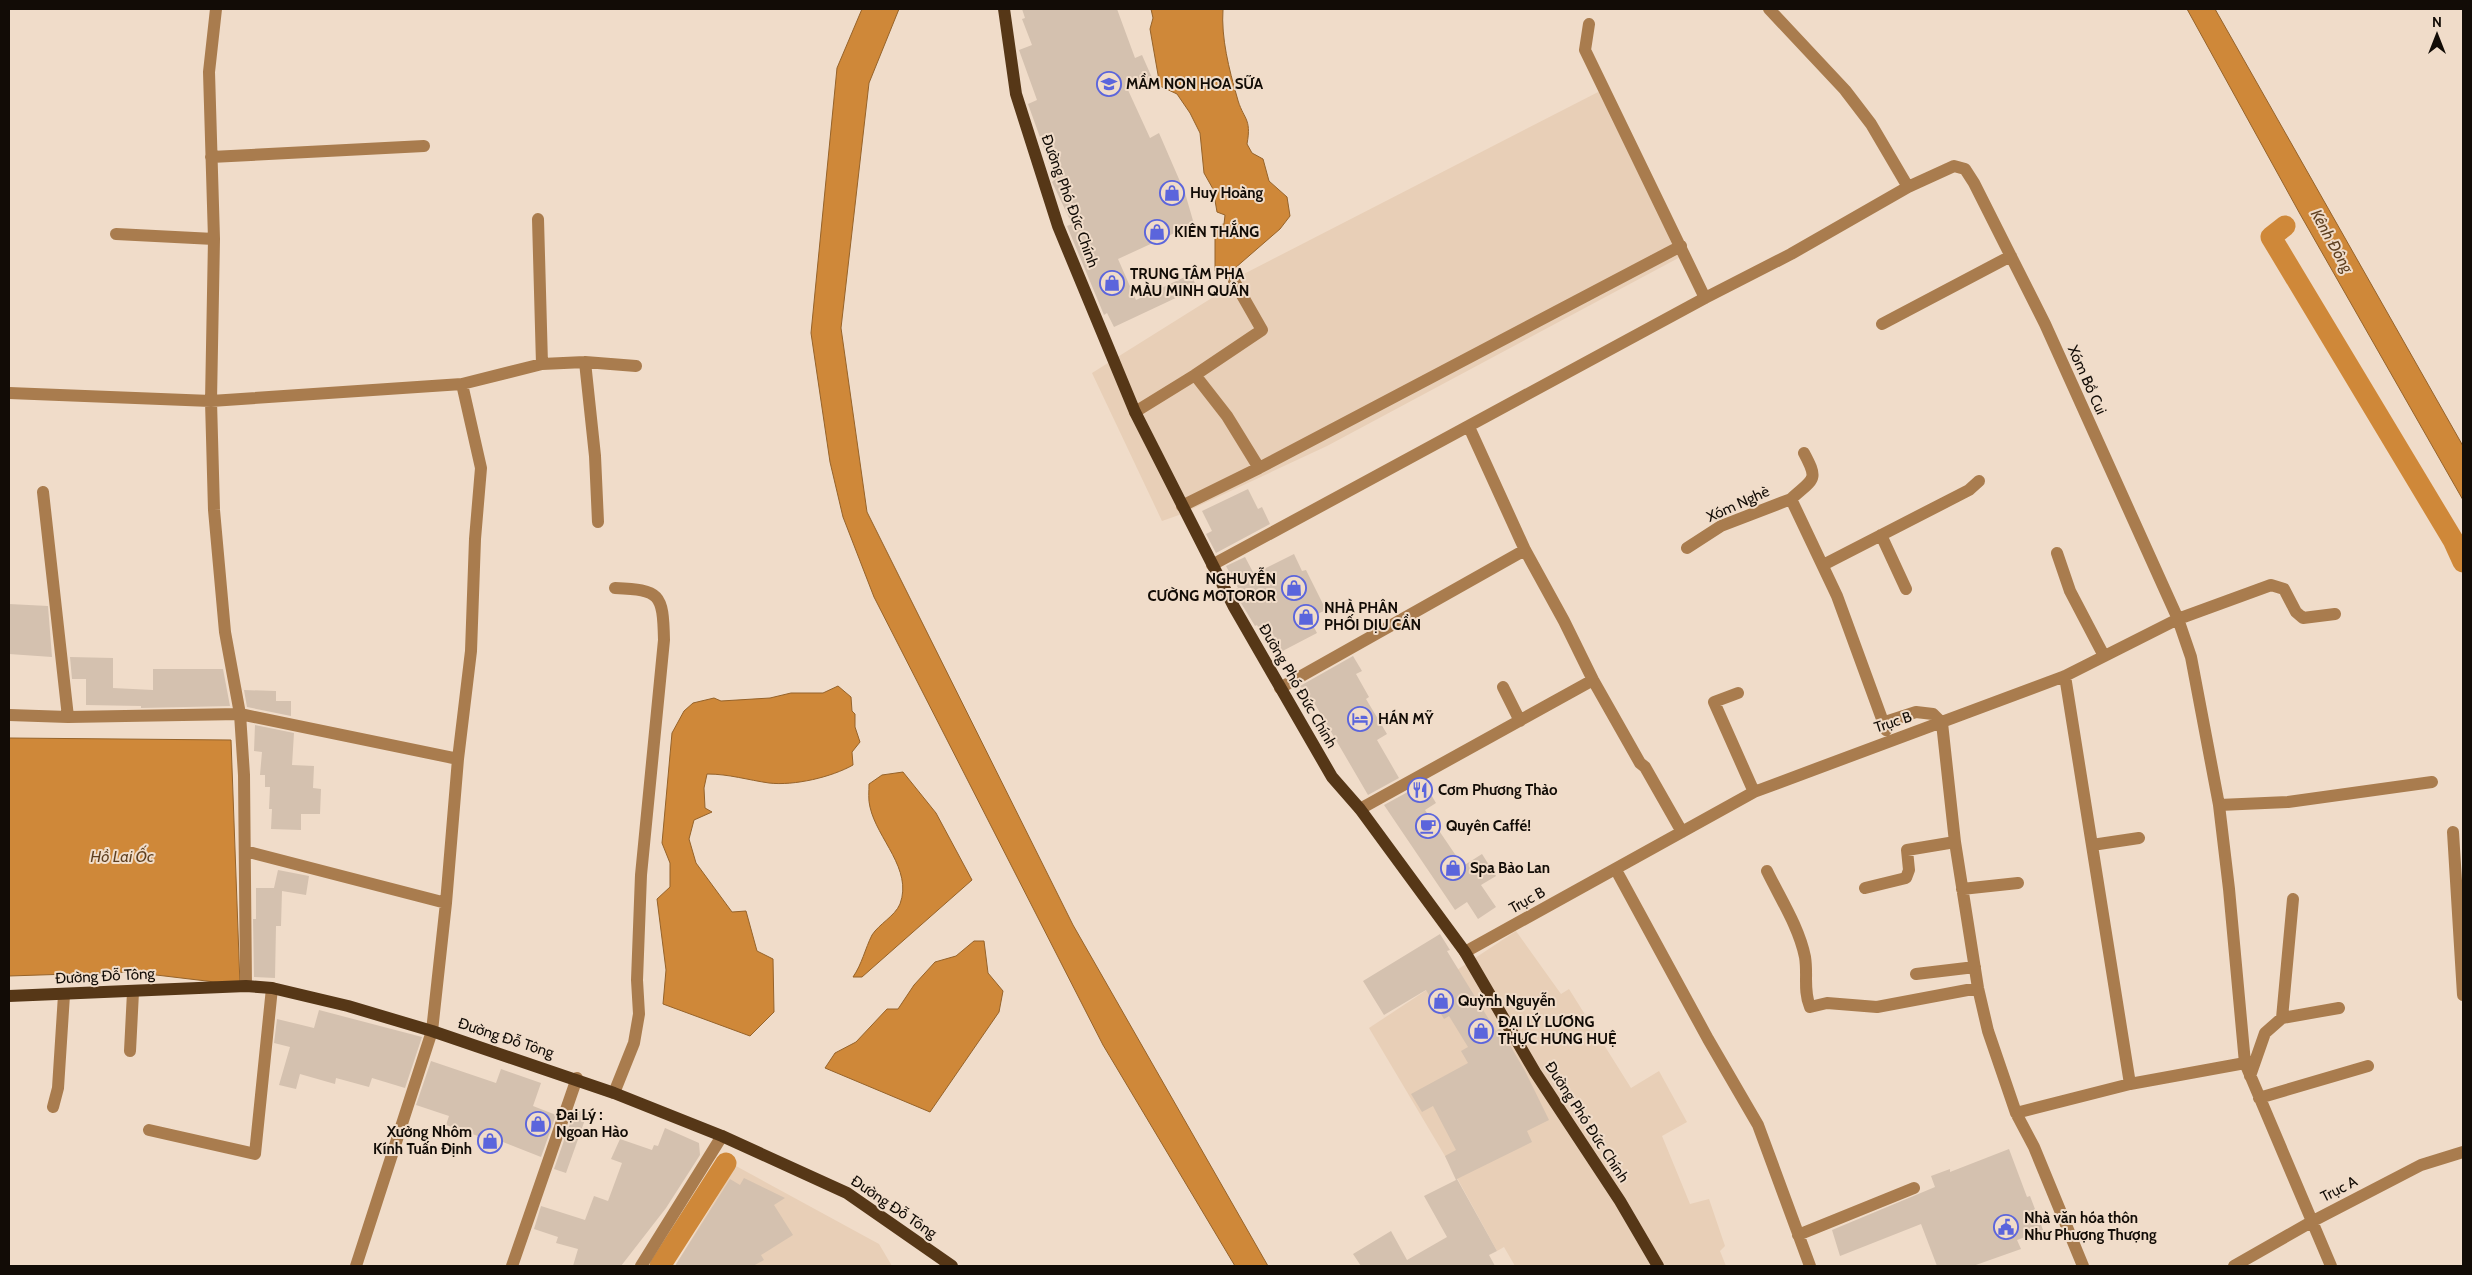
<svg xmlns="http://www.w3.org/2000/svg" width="2472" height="1275" font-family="Cabin,sans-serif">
  <rect width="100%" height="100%" fill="#f0dcc9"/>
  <path fill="#e8cfb7" d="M1604,89L1684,255L1327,446L1179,515L1162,521L1092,373L1215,296L1213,292L1236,278Z
    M1516,931L1561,994L1569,989L1631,1088L1659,1071L1687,1122L1662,1136L1690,1204L1709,1199L1725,1246L1720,1251L1726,1266H1515L1504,1247L1497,1251L1445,1156L1369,1028Z
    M736,1166L879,1244L892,1266H675Z"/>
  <path fill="#cf8839" stroke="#96632a" d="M862,9H899L869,83L841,328L867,512L1073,925L1268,1266H1235L1103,1045L874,597L843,517L830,462L811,333L837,68Z
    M1151,9H1223C1221,38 1229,69 1237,97C1243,120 1252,117 1247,144L1252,153L1263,159L1269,181L1287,197L1290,216L1280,229L1227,275L1215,271V226L1224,224L1225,215L1217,212L1213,189L1204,173L1200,133L1190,113L1177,94L1160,86L1150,29L1153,18Z
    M2187,9H2215L2463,446V500L2300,214Z
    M838,686L851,697L852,711L855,714V727L860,742L852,752L853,765C832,777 794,786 769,783C748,780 729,774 707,774L704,788L705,808L712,812L694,820L689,839L696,863L732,912L746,911L757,951L773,959L774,1012L750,1036L663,1004L666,970L657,899L670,887V863L662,843L672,733L684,711L693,703L714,698L721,701L770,698L791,693H823Z
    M9,738L231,740L240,985L131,972L9,976Z
    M903,772L936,813L972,880L862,977H853C862,964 865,949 872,935C879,924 895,916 900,904C913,869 877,839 870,807C868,800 869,791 869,784L882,775Z
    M974,941H984L988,973L1003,991L999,1012L930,1112L825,1068L835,1053L856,1042L887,1009H898L914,985L935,962L956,956Z"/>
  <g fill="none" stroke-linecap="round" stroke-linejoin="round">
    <path stroke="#cf8839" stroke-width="21" d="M2285,226L2271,237L2453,540L2463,562
      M660,1266L726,1163"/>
  </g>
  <path fill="#d4c1af" d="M1022,9H1117L1135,58L1142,55L1153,80L1128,90L1150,138L1159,133L1185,193L1194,224L1118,259L1136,300L1191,274L1197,288L1114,327L1107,313L1104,315L1067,226L1072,224L1052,182L1055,179L1028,104L1037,100L1019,50L1032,45L1022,19L1025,18Z
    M1248,489L1258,509L1262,507L1270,524L1216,553L1206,534L1212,531L1202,511Z
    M1294,554L1302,571L1306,570L1326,610L1309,618L1317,633L1273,656L1257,625L1255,626L1241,603L1234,590L1238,588L1226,566L1245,557L1254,574Z
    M9,604L48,606L52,657L9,654Z
    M1353,656L1362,671L1356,674L1369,697L1366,699L1387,734L1377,740L1399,778L1368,795L1312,699L1309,701L1300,686Z
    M70,657L113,658V688L153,690V669H223L230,706L141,708V706L86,705V679H72Z
    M244,690L276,691V701H291V716L247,707Z
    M255,725L294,733L292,765L314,766L313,788L321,789L320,814H301V830L271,829L272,809H269L270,787H265V775H260L262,752L254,751Z
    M1424,783L1436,803L1425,810L1463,866L1482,854L1496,876L1481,885L1496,907L1478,919L1467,902L1455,910L1384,805Z
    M278,870L309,876L306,895L282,891L281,926H276L275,978L254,977L253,919H256V888H274Z
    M1440,934L1450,950L1447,951L1496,1031L1500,1028L1525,1071L1549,1120L1527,1131L1532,1142L1457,1179L1497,1251L1489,1255L1495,1266H1361L1353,1254L1391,1231L1407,1260L1447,1237L1424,1196L1456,1180L1445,1156L1456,1150L1433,1106L1422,1112L1411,1094L1468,1063L1461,1051L1468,1047L1449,1016L1444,1019L1426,990L1384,1015L1363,981Z
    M319,1010L422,1037L405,1088L372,1078L369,1087L336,1078L335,1084L300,1074L296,1089L279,1085L290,1047L274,1043L277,1019L314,1028Z
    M431,1061L496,1083L501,1069L541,1083L533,1106L556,1115L541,1157L495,1139L493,1144L477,1138L478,1136L446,1125L449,1116L416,1105Z
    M575,1109L587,1114L566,1173L554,1169Z
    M665,1128L699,1143L700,1155L666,1208L621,1266H573L578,1249L556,1243L558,1237L534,1229L541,1206L585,1220L594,1196L608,1201L622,1163L611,1159L620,1139L652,1150L654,1145L658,1146Z
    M2009,1149L2027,1197L2030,1196L2043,1230L2017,1240L2021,1249L1973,1266H1937L1921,1224L1840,1256L1832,1230L1935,1187L1931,1176L1950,1169V1172Z
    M744,1178L785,1198L774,1205L793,1235L761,1255L764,1260L753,1266H675L730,1179L740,1185Z"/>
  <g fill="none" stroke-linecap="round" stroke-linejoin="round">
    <path stroke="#a97c4e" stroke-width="12" d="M216,9L209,72L214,239L211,401L214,510L225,632L240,714L244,775L246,986
      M1769,9L1845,90L1871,124L1908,187
      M1589,24L1585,50L1705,298
      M211,157L424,146
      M538,219L542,364
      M116,234L214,239
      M1882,324L2011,256
      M585,362L595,456L598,522
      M1195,375L1262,330L1234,281
      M9,393L211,401L462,384L542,364L585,362L636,366
      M1135,412L1195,375L1227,416L1259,468
      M1469,427L1525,550L1564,621L1593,680L1640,763L1645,767L1682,832
      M43,492L68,717
      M1791,499C1814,478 1819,481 1804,453
      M1182,506L1259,468L1681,246
      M1881,535L1906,589
      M1687,548L1721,526L1791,499L1837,596L1886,730
      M2057,553L2070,591L2104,656
      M1212,565L1705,298L1791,254L1908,187L1954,166L1965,169L1974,183L2045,324L2178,619L2191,657L2219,805L2229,889L2245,1063L2331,1266
      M1823,565L1969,490L1979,481
      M2065,676L2130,1084
      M1503,687L1520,721
      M1280,688L1525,550
      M1738,693L1714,702L1754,792
      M9,715L68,717L240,714L458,759
      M1885,722L1916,712L1933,714L1942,723L1955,842L1978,988L1988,1031L2016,1113L2034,1147L2083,1266
      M2219,805L2288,802L2432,782
      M1360,809L1593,680
      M2453,832L2463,995
      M2092,845L2139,838
      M245,851L446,903
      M1616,870L1708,1039L1758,1125L1810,1266
      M1767,871C1780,898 1799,927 1805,957C1808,975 1803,990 1810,1007L1827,1003L1877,1007L1978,988
      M1865,888L1906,878L1909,870L1907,850L1955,842
      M1962,889L2018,883
      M1465,952L1754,792L2065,676L2178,619L2271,585L2284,589L2296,612L2303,618L2335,614
      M1916,974L1975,967
      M2282,1018L2339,1008
      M130,1051L133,992
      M2250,1076L2265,1033L2282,1018L2293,899
      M614,1093L634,1043L639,1014L637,980L641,875L664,640C663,593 660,590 615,588
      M2259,1098L2368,1066
      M53,1107L58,1088L64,995
      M2016,1113L2130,1084L2245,1063
      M149,1130L255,1154L272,988
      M1798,1235L1914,1188
      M356,1266L432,1031L446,903L458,759L471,651L475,539L481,468L462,384
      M512,1266L577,1078
      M641,1266L722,1136
      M2234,1266L2313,1221L2421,1165L2463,1152"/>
    <path stroke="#563717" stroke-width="12" d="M1004,9L1016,94L1058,226L1135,412L1234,607L1332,777L1360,809L1465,952L1535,1072L1620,1201L1658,1266
      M9,996L246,986L272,988L348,1006L432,1031L614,1093L722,1136L847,1193L952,1266"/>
  </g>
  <defs>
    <symbol id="school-ring" viewBox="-11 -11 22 22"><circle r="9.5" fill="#f0dcc9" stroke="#5b65dc" stroke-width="1.5"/><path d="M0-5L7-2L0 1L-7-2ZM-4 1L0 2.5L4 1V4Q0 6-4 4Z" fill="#5b65dc"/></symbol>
    <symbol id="shop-ring" viewBox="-11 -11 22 22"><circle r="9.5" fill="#f0dcc9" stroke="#5b65dc" stroke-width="1.5"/><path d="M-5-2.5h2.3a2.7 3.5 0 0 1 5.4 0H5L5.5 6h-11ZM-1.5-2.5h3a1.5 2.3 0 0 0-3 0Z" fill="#5b65dc"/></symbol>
    <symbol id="hotel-ring" viewBox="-11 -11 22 22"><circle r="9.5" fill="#f0dcc9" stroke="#5b65dc" stroke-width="1.5"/><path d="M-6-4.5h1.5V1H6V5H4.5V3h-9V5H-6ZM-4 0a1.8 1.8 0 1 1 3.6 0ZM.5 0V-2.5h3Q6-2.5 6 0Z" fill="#5b65dc"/></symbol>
    <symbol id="restaurant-ring" viewBox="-11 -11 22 22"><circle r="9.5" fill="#f0dcc9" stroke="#5b65dc" stroke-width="1.5"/><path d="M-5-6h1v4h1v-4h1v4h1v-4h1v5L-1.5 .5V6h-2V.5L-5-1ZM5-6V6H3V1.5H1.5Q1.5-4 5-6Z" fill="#5b65dc"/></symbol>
    <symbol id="cafe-ring" viewBox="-11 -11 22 22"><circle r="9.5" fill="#f0dcc9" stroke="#5b65dc" stroke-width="1.5"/><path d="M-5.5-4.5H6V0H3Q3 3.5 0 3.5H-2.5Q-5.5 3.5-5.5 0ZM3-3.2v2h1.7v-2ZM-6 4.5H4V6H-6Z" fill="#5b65dc"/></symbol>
    <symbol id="civic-ring" viewBox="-11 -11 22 22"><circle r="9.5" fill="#f0dcc9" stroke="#5b65dc" stroke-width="1.5"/><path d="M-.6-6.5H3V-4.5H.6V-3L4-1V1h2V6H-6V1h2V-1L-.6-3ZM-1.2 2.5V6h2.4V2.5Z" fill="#5b65dc"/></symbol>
  </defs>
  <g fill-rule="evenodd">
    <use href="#school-ring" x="1095" y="70" width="28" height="28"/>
    <use href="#shop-ring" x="1158" y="179" width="28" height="28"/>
    <use href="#shop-ring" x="1143" y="218" width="28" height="28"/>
    <use href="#shop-ring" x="1098" y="269" width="28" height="28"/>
    <use href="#shop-ring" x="1280" y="574" width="28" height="28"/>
    <use href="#shop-ring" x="1292" y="603" width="28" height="28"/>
    <use href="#hotel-ring" x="1346" y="705" width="28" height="28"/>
    <use href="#restaurant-ring" x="1406" y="776" width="28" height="28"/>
    <use href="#cafe-ring" x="1414" y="812" width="28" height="28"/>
    <use href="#shop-ring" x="1439" y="854" width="28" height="28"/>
    <use href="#shop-ring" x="1427" y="987" width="28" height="28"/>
    <use href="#shop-ring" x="1467" y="1017" width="28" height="28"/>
    <use href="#shop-ring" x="524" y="1110" width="28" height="28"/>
    <use href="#shop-ring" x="476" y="1127" width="28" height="28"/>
    <use href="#civic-ring" x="1992" y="1213" width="28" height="28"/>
  </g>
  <g text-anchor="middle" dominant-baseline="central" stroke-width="4" stroke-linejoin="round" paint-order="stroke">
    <g font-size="15" font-weight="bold" fill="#120c06" stroke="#f0dcc9" text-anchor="start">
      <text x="1126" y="84">MẦM NON HOA SỮA</text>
      <text x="1190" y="193">Huy Hoàng</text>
      <text x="1174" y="232">KIÊN THẮNG</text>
      <text x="1130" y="274">TRUNG TÂM PHA<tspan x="1130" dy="17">MÀU MINH QUÂN</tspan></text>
      <text x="1276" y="579" text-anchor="end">NGHUYỄN<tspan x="1276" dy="17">CƯỜNG MOTOROR</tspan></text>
      <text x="1324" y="608">NHÀ PHÂN<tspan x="1324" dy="17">PHỐI DỊU CẦN</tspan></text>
      <text x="1378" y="719">HÁN MỸ</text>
      <text x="1438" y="790">Cơm Phương Thảo</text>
      <text x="1446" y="826">Quyên Caffé!</text>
      <text x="1470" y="868">Spa Bảo Lan</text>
      <text x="1458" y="1001">Quỳnh Nguyễn</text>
      <text x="1498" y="1022">ĐẠI LÝ LƯƠNG<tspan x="1498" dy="17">THỰC HƯNG HUỆ</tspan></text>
      <text x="556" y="1115">Đại Lý :<tspan x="556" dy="17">Ngoan Hào</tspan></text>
      <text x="472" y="1132" text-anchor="end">Xưởng Nhôm<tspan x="472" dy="17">Kính Tuấn Định</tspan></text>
      <text x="2024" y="1218">Nhà văn hóa thôn<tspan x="2024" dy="17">Như Phượng Thượng</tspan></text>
    </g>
    <g font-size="15" fill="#120c06" stroke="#f0dcc9">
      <text transform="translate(1070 201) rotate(70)">Đường Phó Đức Chính</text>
      <text transform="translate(2087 380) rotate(66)">Xóm Bồ Cui</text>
      <text transform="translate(1738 504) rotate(-24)">Xóm Nghè</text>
      <text transform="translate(1298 686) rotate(60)">Đường Phó Đức Chính</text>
      <text transform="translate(1893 722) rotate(-18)">Trục B</text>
      <text transform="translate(1527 900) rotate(-29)">Trục B</text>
      <text transform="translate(105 976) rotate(-3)">Đường Đỗ Tông</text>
      <text transform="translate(506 1038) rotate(18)">Đường Đỗ Tông</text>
      <text transform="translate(1587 1122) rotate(57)">Đường Phó Đức Chính</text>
      <text transform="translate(2339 1189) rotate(-27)">Trục A</text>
      <text transform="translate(894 1207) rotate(34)">Đường Đỗ Tông</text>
    </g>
    <g font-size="16" font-style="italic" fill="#5e3f1f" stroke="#f0dcc9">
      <text transform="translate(2332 241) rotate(61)">Kênh Đông</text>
      <text x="122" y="856">Hồ Lai Ốc</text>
    </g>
  </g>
  <rect width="2472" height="1275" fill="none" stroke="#120c06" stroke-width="20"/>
  <g transform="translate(2437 35)" stroke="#f0dcc9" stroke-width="4" paint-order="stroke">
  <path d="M0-4L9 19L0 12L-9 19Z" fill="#120c06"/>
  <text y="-8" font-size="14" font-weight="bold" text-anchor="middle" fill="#120c06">N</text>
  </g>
</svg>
